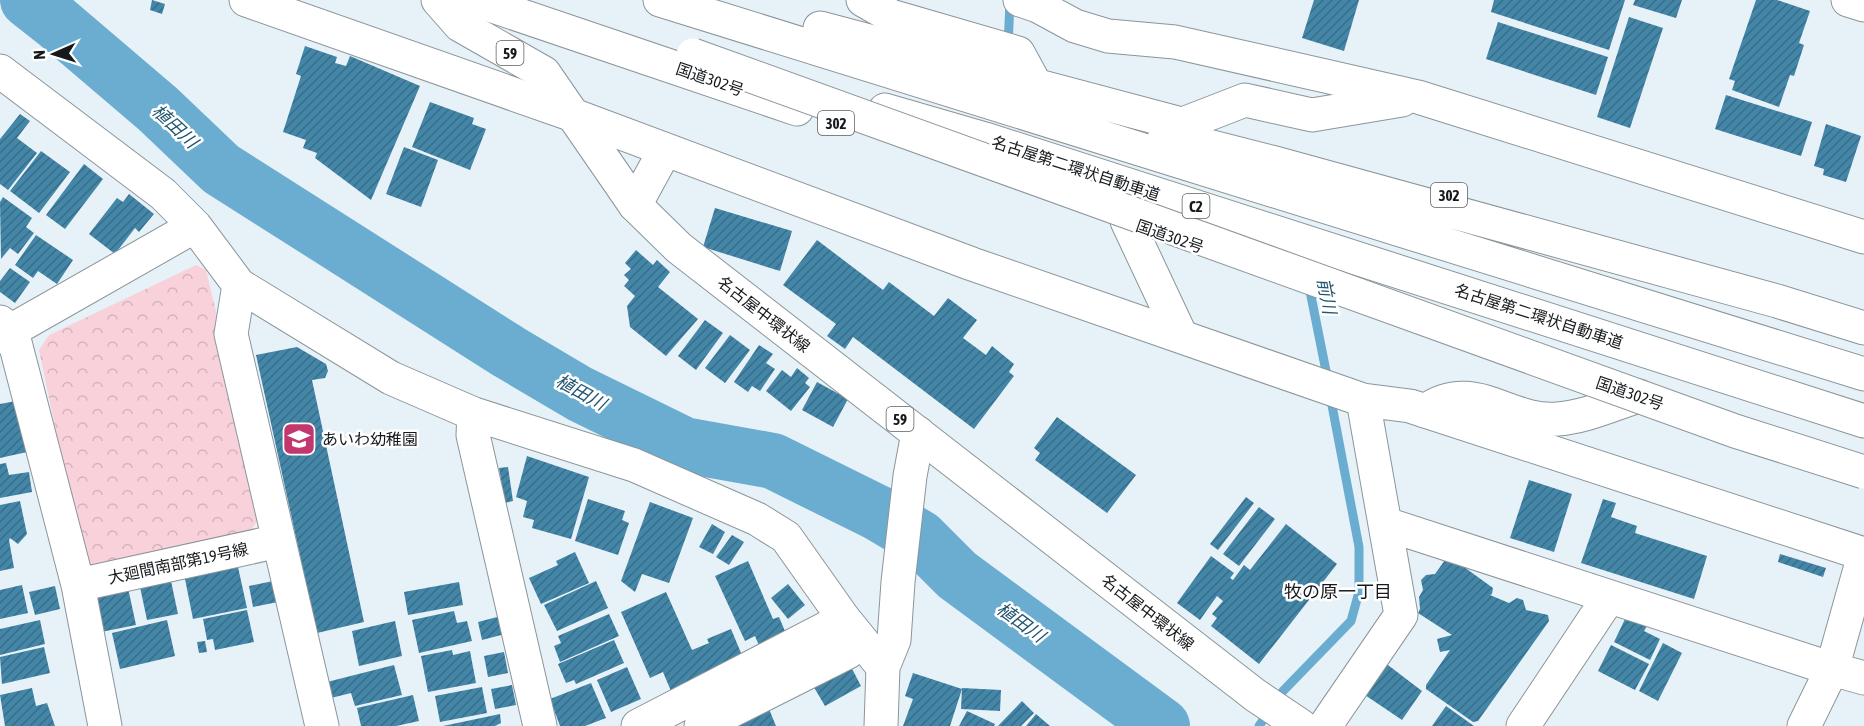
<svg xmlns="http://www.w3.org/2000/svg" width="1864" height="726" font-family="'Asap Condensed','Noto Sans JP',sans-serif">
  <defs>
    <pattern id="park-crowns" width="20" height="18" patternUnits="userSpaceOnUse" patternTransform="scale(1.5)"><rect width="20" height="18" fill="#f9d1db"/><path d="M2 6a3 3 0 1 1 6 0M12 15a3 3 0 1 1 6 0" fill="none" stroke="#d5b3bb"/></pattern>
    <pattern id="building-hatch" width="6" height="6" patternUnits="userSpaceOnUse" patternTransform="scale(1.5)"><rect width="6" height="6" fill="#4486a8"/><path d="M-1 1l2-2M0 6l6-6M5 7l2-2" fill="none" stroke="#386d88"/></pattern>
  </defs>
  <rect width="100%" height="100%" fill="#e7f2f8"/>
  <path fill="url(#park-crowns)" d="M196,265L206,270L264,512L243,541L101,573L83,561L39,350L49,335Z"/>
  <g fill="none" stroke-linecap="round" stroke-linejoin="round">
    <path stroke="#6badd1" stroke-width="9" d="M1008,46L1010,2
      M1309,286L1328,381
      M1259,726L1283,691L1351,621L1359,592V547L1330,395"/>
    <path stroke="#6badd1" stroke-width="56" d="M28,0L56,22L158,109L221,169L509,352L580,394L684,445L773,461L878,513L920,538L957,575L1162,726"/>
  </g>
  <path fill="url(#building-hatch)" d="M152,0L165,4L162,14L150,10Z
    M1314,0H1359L1344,51L1302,38Z
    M1494,0H1625L1609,50L1491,12Z
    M1635,0H1682L1676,18L1633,5Z
    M1756,0H1777L1810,11L1799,43L1804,45L1794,76L1790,75L1779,107L1732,90L1735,81L1729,79Z
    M1629,17L1663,28L1630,128L1597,117Z
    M1498,22L1608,57L1596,95L1486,59Z
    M305,46L337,57L335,63L346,66L350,56L420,86L371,200L315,158L317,153L303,148L306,140L283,132L301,76L296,74Z
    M1726,95L1812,122L1801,156L1715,129Z
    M430,102L474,118L472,124L486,129L470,170L412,147Z
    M20,114L30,121L17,138L37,153L8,190L0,184V139Z
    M1826,124L1861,136L1846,182L1823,175L1824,169L1814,166Z
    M404,147L438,160L421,207L386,194Z
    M41,151L70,172L39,213L10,191Z
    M84,164L103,179L65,229L46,215Z
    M129,194L154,214L139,232L135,228L115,254L89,234L117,198L123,202Z
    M3,197L32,218L26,227L34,233L18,254L10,248L1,259L0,202Z
    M715,208L792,231L780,271L703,247Z
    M36,235L73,260L57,284L38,271L33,278L15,265Z
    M817,240L883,290L889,282L934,316L948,298L977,320L963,338L986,355L992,346L1014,364L1009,372L1014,376L974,429L853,337L845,349L827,336L836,324L783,285Z
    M636,250L653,265L657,260L670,272L658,287L698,319L666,356L630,327L627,306L635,296L624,286L629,280L624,275L631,269L625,263Z
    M10,268L30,282L15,303L0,292V281Z
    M705,320L723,333L696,370L678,356Z
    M730,335L750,350L725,383L705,368Z
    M759,345L773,354L766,363L775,369L760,391L752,386L748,392L734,382Z
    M297,347L326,364L328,371L325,378L312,380L364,622L317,633L256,355Z
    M797,368L809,378L805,383L810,387L791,411L766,391L782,370L791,377Z
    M817,382L848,399L833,427L802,410Z
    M16,401L27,452L0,458V404Z
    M1057,417L1136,475L1107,513L1035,460L1040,453L1034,448Z
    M527,456L589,477L571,539L532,528L534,520L523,517L527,501L516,497Z
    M6,463L9,475L29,472L32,492L0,498V464Z
    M508,467L513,501L505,503L499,468Z
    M1529,480L1572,494L1554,552L1510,538Z
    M1246,497L1254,503L1218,550L1210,544Z
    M588,499L625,511L622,520L629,523L618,555L575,541Z
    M1603,499L1616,503L1611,517L1637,526L1635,533L1707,556L1694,599L1581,563Z
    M20,501L27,534L18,544L10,538L9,540L14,568L0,571V505Z
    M650,502L693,518L669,583L642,574L635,592L621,581Z
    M1259,507L1275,519L1239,566L1223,554Z
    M712,524L725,532L713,554L699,547Z
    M1286,524L1337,564L1259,664L1211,626L1217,618L1212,614L1223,601L1217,596L1200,620L1177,603L1211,556L1234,573L1230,578L1233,580L1244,565L1250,570Z
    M732,535L744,542L729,565L716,557Z
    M575,552L589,583L541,604L529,578L558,565L556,561Z
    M1780,554L1826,568L1823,577L1778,562Z
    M1453,559L1493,588L1492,594L1490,595L1509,603L1517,598L1523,600L1526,610L1548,615L1549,621L1478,721L1473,722L1426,689V685L1450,650L1440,652L1437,639L1452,635L1418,613L1420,609L1419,597L1423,590L1421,580L1426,575L1435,574L1445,560L1447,561Z
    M748,561L773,619L779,617L787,636L760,648L755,636L745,641L715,576Z
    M238,567L247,608L193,619L185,579Z
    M171,581L178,614L147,620L140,587Z
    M273,581L278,602L253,607L249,586Z
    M596,581L608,608L557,631L544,605Z
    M459,582L463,605L408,615L404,592Z
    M788,584L805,605L788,619L771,598Z
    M22,585L28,613L0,619V590Z
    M55,586L60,609L35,615L29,592Z
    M128,588L136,625L101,632L94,595Z
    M666,592L692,650L709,643L707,639L731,629L744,660L671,691L663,672L650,678L621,612Z
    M247,610L254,642L215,650L213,639L207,640L203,619Z
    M454,611L457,623L467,621L472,641L419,653L412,620Z
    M609,614L619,636L560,662L554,646L561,643L558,636Z
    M501,616L505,634L482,640L478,622Z
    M1626,617L1647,626L1644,631L1660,639L1650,660L1614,642Z
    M40,620L45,644L0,655V629Z
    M167,620L175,656L120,669L112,633Z
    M395,621L402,656L359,666L352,631Z
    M614,640L624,663L576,684L574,680L566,683L558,664Z
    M205,641L207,652L199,653L197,642Z
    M1663,643L1682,653L1658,701L1639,691Z
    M1611,645L1649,664L1635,690L1598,671Z
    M44,647L50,673L2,684L0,657Z
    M452,650L453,655L470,651L476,683L428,692L421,656Z
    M504,652L508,673L488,677L484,656Z
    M1384,662L1422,691L1402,720L1362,693Z
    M849,663L861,686L825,706L812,684Z
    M394,665L402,695L355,706L351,693L331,698L327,682Z
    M627,667L641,699L611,712L597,680Z
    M913,673L962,689L950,726H903L913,699L905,696Z
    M591,683L606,718L585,726H560L550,699Z
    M512,685L516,705L495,709L491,689Z
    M482,687L487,713L440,722L435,696Z
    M32,688L36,706L47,703L55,726H5L0,695Z
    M962,688L1001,690L1000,711L961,709Z
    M413,695L419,721L396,726H361L357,708Z
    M1022,701L1034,713L1021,726H998Z
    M1446,706L1474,726H1432Z
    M769,709L776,726H726Z
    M967,711L995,724L994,726H959Z
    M500,714L501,723L495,726H443Z
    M1036,714L1050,726H1026Z"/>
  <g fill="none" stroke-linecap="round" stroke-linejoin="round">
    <defs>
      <path id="minor" d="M246,0L573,115L972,264L1363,400L1410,406L1864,554
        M863,0L891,16L1018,53L1036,86
        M1020,0L1038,6L1075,26L1108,36L1175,42L1418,97L1864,237
        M1848,0L1864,5
        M0,71L163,194L195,226L239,285L391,378L474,414L634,465L757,519L786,537L844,619L883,667
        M1183,124L1245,100L1312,115L1402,100
        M635,205L665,150
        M239,285L231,334L322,726
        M0,322L12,331L78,585L105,726
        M0,337L195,226
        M474,414L473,435L540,726
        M1386,524L1832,669L1864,678
        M78,585L279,541
        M638,726L844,619
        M701,726L848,652
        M881,726L883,667L894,640L898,582L910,476L918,433
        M1325,726L1401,615L1363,400
        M1523,726L1609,597
        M1804,726L1832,669L1864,555"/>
      <path id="major" d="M438,0L460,25L544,73L635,205L679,248L1255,695L1301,726"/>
      <path id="highway" d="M475,0L797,109
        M660,0L1864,374
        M820,28L1196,128
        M885,110L985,139L1864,421
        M1165,135L1275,163L1777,301L1864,328
        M1127,221L1181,336
        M1425,411C1474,376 1509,424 1558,419C1586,417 1613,404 1639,396"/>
    </defs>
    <use href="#minor" stroke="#8b959a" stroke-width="35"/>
    <use href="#major" stroke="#8b959a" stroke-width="35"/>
    <use href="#highway" stroke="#8b959a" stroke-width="35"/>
    <use href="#minor" stroke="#fff" stroke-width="33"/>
    <use href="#major" stroke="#fff" stroke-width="33"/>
    <use href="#highway" stroke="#fff" stroke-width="33"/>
    <defs>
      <path id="highway-bridge" d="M693,55L1735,431L1864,472"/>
    </defs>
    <use href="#highway-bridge" stroke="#8b959a" stroke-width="35" stroke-linecap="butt"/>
    <use href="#highway-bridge" stroke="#fff" stroke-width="33"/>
  </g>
  <defs>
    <symbol id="school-square" viewBox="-11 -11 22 22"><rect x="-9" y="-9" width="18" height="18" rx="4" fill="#c1376e" stroke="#fff"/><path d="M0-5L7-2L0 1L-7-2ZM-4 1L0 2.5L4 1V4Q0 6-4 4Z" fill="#fff"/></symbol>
  </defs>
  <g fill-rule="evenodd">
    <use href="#school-square" x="280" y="420" width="38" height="38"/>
  </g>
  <g text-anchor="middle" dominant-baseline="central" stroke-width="5" stroke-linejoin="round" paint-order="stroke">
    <g fill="#fff" stroke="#5c5e60" stroke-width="1.5">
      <rect x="496.5" y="41" width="27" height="24" rx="4.5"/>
      <rect x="818" y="111" width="36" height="24" rx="4.5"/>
      <rect x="1431" y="183" width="36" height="24" rx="4.5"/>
      <rect x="1182.5" y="194" width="27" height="24" rx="4.5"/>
      <rect x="886.5" y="407" width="27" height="24" rx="4.5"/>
    </g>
    <g font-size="15" font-weight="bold" fill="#16191c">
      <text x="510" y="53">59</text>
      <text x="836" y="123">302</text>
      <text x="1449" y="195">302</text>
      <text x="1196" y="206">C2</text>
      <text x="900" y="419">59</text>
    </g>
    <g font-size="16" fill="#16191c" stroke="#fff">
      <text transform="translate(710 79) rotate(19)">国道302号</text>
      <text transform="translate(1076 168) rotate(18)">名古屋第二環状自動車道</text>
      <text transform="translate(1170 236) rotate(19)">国道302号</text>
      <text transform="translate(764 314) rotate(38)">名古屋中環状線</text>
      <text transform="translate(1539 316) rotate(18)">名古屋第二環状自動車道</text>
      <text transform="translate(1630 393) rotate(19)">国道302号</text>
      <text transform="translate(178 563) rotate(-12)">大廻間南部第19号線</text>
      <text transform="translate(1148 612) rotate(38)">名古屋中環状線</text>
    </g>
    <g font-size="16" fill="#16191c" stroke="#fff" text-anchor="start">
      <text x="322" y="439">あいわ幼稚園</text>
    </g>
    <g font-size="18" font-style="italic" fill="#21556f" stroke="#fff">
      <text transform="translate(175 126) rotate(43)">植田川</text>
      <text transform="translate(1327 296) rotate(79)">前川</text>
      <text transform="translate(581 392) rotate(29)">植田川</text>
      <text transform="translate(1021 622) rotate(36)">植田川</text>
    </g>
    <g font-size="18" fill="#16191c" stroke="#fff">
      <text x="1338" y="591">牧の原一丁目</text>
    </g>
  </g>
  <g transform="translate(54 54) rotate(267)" stroke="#ffffff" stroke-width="4.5" paint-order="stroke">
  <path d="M0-4.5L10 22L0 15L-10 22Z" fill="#16191c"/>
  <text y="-9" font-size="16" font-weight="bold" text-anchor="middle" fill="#16191c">N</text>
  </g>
</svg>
